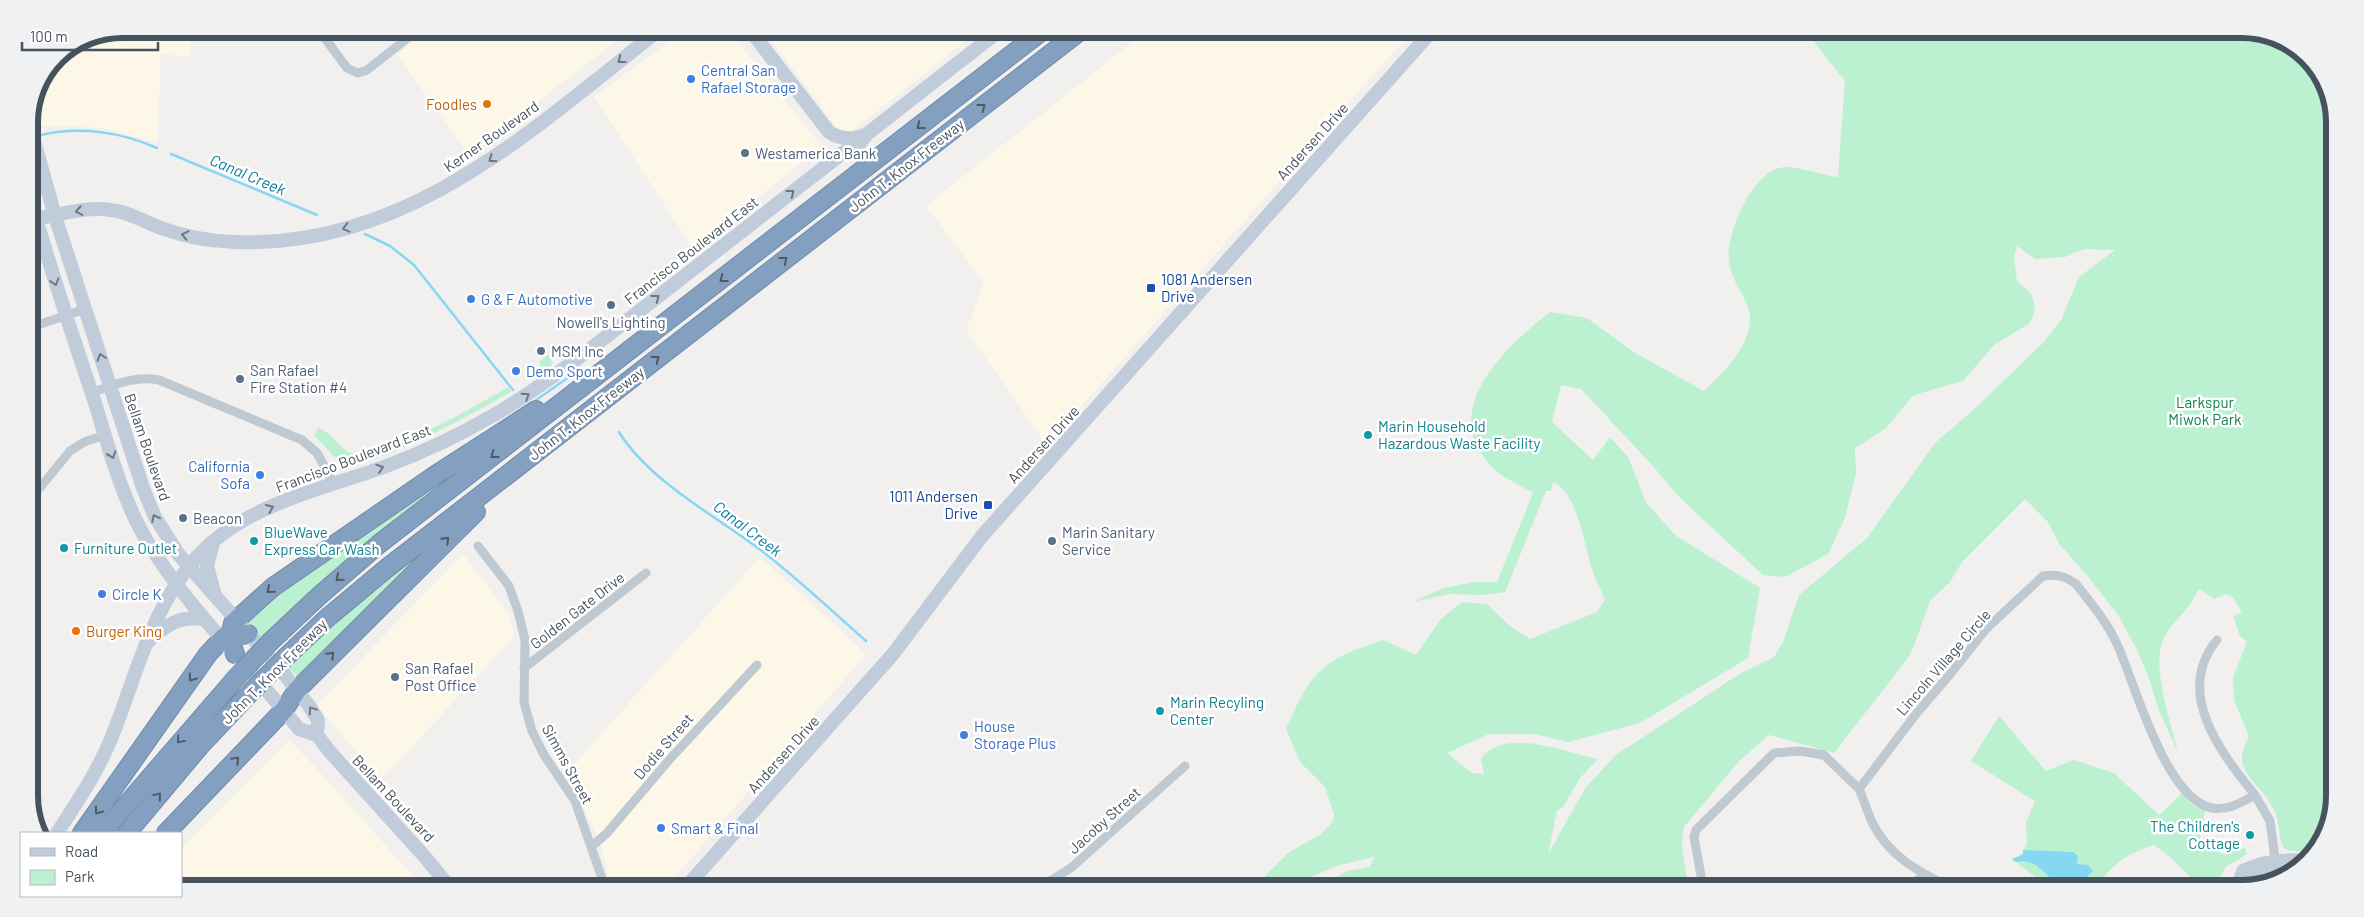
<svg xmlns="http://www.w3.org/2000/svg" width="2364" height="917" font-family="Barlow,sans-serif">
  <rect width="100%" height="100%" fill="#f2efef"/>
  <path fill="#fdf7e7" d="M122,29H192L190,57L161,54L157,143L105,128L41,125L35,103L56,56L86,36Z
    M428,29L630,30L469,155L397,55Z
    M685,30H729L821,146L694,250L594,97Z
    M764,30L978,31L851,132L837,128Z
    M1146,31L1411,32L1047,445L966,330L984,283L926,206Z
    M463,554L510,616L514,637L380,781L317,705Z
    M760,557L866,654L668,885L610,884L602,848L568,771Z
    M289,740L318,770L420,884L181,883V848Z"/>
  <path fill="#bbf1d1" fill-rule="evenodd" d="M1807,33L2272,34L2316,65L2335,115L2330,825L2311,853L2287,850L2283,847C2278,834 2280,819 2272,806C2257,780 2229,769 2249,737L2234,700L2233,677L2247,642L2240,636L2233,616L2242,612L2233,598L2226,594L2214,599L2199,589C2195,595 2192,603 2187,608C2178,620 2165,630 2161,646C2154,673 2171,724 2178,752L2159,711L2148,675L2137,650L2118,615L2086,574L2060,545L2048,522L2025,499L1962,562L1950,582L1930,601L1915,643L1908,658L1834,753L1769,735L1739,761L1684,827L1682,845L1688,887L1321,886L1347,871L1370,867L1374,857L1336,866L1309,878L1297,886H1258L1262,879L1288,853L1321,834L1333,821L1334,815L1325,787L1300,762L1286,729C1312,670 1322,660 1383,640L1416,655L1440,620L1462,602L1487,604L1510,626L1530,639L1597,612L1605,600C1602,591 1596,582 1593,572C1584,547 1579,494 1553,482L1551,491H1546L1505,592L1482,595L1450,594L1412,602L1444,588L1474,582H1497L1533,493C1521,485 1504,479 1494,469C1435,412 1504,348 1550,312L1587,318L1635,353L1704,391C1724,372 1752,345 1750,315C1749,301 1731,281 1729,262C1725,234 1753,169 1785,167C1802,167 1821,175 1838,177L1845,81ZM2017,246L2035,259L2065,257L2084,249L2115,250L2079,277L2061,320L2042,344L1970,413L1936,442L1867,538L1799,595L1783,642L1774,657L1741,673L1616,755L1586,787L1548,854L1557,811L1563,807L1580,778L1598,759C1565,753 1507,726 1481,758L1484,774L1472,773L1447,753L1489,734H1534L1568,742L1640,723L1748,658L1760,588L1675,535L1646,502L1628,457L1610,437L1593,460L1552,422L1561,385L1581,389L1652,465L1681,499L1763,575L1785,577L1828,554L1845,518L1856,473L1855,448L1885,429L1914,395L1963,381L1994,345L2030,323C2040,302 2033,294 2017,281L2014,258Z
    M548,355L553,364L537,375L532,368L534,366L536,369L541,365L539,362Z
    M508,387L511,392C474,412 381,467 342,465L314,435L318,428L321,429C334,435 340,451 354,454C380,461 482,403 508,387Z
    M439,478L443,484L335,569L261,637L245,620L286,585Z
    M423,551L427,555L301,680L288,667L355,604Z
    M1999,716L2046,771L2074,760L2114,773L2159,815L2182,793L2191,804L2205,811L2199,842L2219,846L2221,854L2245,848L2247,854L2226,867L2213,888H2202L2170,857L2154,845C2124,855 2114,863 2095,888H2050L2012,859L2023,853L2027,842L2026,823L2035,801L1971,761Z"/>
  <path fill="#86d7f1" d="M2023,850L2073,852L2078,856L2077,864L2088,865L2093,871L2077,888H2062L2036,865L2024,861L2015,862L2012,859L2023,855Z"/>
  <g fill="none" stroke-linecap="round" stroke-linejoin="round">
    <path stroke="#86d7f1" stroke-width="2.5" d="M41,135C80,126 121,132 157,148
      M171,154L317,215
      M365,234L390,246L414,265L513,390
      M532,403L576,372
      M619,432C649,481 716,516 762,551C798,579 832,611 866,641"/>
    <defs>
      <path id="highway" d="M270,642L319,596L379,544L1042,31
        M235,654L230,639L233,623L273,587L434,476L536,410
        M287,656L326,619L387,568L1080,31
        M82,833L208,654L224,637L248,634
        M102,833L236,678
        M127,833L200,746L251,692
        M166,833L284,710L297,690L476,512"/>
    </defs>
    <use href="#highway" stroke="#6f8bac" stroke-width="20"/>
    <path stroke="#bfc9d2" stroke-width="9" d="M318,29L347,68L358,73L367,70L419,29
      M633,30L643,43
      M29,328L85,309
      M91,393C113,385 136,375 159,380L302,440L317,453L334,484
      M29,501L70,451L84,442L105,435
      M478,546L509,586L518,611L525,640L524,702L532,731L544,755L575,801L604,884
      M2217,640C2174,692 2220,752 2255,795
      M524,668L646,573
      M592,846L607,833L669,760L757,665
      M1037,885L1052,880L1072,867L1185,766
      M1703,887L1694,837L1696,830L1774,753L1800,751L1824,755L1859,789
      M1911,887L1923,874
      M1951,888C1918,871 1889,857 1872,822C1867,811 1864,800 1859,789L1916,714L1951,673L1986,629L2043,576C2057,574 2065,576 2076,584C2091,603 2107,622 2117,644C2135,683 2165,799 2212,808C2228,811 2242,802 2255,795L2270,821L2276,866"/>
    <path stroke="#c0ccd9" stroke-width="14" d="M750,30L829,132C841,140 854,140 867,134L999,31
      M29,123L55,216L143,488L155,517L179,555L285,675L310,707L318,720L317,735L330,752L425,857L447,884
      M29,193C48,264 72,333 95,403C109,448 122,499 147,541C189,610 249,666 299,729L317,735
      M29,220C56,216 84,206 111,210C131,212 145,223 164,229C186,237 210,241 234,242C407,249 533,129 659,30
      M213,543L207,566L214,592
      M148,642C164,626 180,615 204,619
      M57,833C78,801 99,770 113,734C137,673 151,609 196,558C243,505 320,490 384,467C421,453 458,436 492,416C549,383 599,342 651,302C715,252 780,202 844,152L857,147L867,134
      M2240,881L2243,871C2263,861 2283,859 2305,861
      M688,885L893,654L982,536L1431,32
      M2230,888L2240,881C2250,884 2274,873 2287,873"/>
    <use href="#highway" stroke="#84a0c0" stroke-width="18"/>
    <defs>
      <path id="highway-bridge" d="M236,678L270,642
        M251,692L287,656"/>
    </defs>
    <use href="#highway-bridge" stroke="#6f8bac" stroke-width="20" stroke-linecap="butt"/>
    <use href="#highway-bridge" stroke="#84a0c0" stroke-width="18"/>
  </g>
  <defs><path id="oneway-chevron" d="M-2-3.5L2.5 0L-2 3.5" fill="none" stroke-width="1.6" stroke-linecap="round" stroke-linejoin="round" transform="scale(1.25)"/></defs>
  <g stroke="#6b7782">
    <use href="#oneway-chevron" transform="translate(621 60) rotate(142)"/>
    <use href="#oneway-chevron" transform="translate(492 159) rotate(145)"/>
    <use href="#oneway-chevron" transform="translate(791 193) rotate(-38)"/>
    <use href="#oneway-chevron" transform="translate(79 211) rotate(169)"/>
    <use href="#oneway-chevron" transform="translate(346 228) rotate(165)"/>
    <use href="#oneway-chevron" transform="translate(185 235) rotate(-167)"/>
    <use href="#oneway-chevron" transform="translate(55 282) rotate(72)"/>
    <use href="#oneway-chevron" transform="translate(656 298) rotate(-38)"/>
    <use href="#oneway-chevron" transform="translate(101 357) rotate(-108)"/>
    <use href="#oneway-chevron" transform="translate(526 396) rotate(-33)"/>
    <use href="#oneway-chevron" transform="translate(112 455) rotate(71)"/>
    <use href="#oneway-chevron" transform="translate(380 468) rotate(-19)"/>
    <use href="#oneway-chevron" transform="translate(270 508) rotate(-24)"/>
    <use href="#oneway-chevron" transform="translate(155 518) rotate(-117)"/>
    <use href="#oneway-chevron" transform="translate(312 710) rotate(-124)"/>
  </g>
  <g stroke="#4c5a67">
    <use href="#oneway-chevron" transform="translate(982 107) rotate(-38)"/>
    <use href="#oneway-chevron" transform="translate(920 126) rotate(142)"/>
    <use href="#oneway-chevron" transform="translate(784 260) rotate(-38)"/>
    <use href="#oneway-chevron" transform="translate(723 279) rotate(142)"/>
    <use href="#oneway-chevron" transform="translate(656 359) rotate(-38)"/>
    <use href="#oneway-chevron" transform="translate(494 455) rotate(142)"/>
    <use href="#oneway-chevron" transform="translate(446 540) rotate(-45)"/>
    <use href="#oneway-chevron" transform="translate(339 578) rotate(140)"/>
    <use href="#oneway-chevron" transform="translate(270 590) rotate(140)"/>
    <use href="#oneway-chevron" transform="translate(331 655) rotate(-45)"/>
    <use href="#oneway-chevron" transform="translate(192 678) rotate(124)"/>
    <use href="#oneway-chevron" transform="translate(180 740) rotate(130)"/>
    <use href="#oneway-chevron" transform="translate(236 760) rotate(-46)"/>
    <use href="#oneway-chevron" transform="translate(158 796) rotate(-50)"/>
    <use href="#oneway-chevron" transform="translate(98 811) rotate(126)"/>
  </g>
  <g fill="#3f7fe0" stroke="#fff" stroke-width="2">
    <circle cx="691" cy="79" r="5"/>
    <circle cx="471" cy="299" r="5"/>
    <circle cx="516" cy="371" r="5"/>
    <circle cx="260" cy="475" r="5"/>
    <circle cx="102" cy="594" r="5"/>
    <circle cx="964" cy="735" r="5"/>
    <circle cx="661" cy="828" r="5"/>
  </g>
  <g fill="#e8710a" stroke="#fff" stroke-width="2">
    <circle cx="487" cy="104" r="5"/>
    <circle cx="76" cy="631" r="5"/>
  </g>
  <g fill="#5c6f8a" stroke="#fff" stroke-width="2">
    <circle cx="745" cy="153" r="5"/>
    <circle cx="611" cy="305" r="5"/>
    <circle cx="541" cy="351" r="5"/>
    <circle cx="240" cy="379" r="5"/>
    <circle cx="183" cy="518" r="5"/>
    <circle cx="1052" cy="541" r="5"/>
    <circle cx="395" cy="677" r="5"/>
  </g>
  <g fill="#1a4fb4" stroke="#fff" stroke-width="2">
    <rect x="1146" y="283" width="10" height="10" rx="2.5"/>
    <rect x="983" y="500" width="10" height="10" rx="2.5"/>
  </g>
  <g fill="#0f9aa8" stroke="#fff" stroke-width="2">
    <circle cx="1368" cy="435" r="5"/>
    <circle cx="254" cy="541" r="5"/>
    <circle cx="64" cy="548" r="5"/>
    <circle cx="1160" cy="711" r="5"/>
    <circle cx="2250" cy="835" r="5"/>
  </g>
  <g text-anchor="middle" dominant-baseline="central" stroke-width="5" stroke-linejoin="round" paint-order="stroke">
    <g font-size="15" fill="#366cbe" stroke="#fff" text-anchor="start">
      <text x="701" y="70">Central San<tspan x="701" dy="17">Rafael Storage</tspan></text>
      <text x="481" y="299">G &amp; F Automotive</text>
      <text x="526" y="371">Demo Sport</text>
      <text x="250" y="466" text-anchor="end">California<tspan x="250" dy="17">Sofa</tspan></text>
      <text x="112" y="594">Circle K</text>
      <text x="974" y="726">House<tspan x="974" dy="17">Storage Plus</tspan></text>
      <text x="671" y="828">Smart &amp; Final</text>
    </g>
    <g font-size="15" fill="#c56008" stroke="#fff" text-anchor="end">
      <text x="477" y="104">Foodles</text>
      <text x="86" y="631" text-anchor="start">Burger King</text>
    </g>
    <g font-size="15" fill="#46525d" stroke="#fff">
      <text transform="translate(491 136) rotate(-35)">Kerner Boulevard</text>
      <text transform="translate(1312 141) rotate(-48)">Andersen Drive</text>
      <text transform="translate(906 165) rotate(-38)">John T. Knox Freeway</text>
      <text transform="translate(691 250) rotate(-38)">Francisco Boulevard East</text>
      <text transform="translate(586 413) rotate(-38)">John T. Knox Freeway</text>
      <text transform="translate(1043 444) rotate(-48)">Andersen Drive</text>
      <text transform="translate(148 447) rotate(71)">Bellam Boulevard</text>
      <text transform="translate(353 458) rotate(-21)">Francisco Boulevard East</text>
      <text transform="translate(577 610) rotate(-38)">Golden Gate Drive</text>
      <text transform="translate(1943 662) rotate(-49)">Lincoln Village Circle</text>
      <text transform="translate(274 671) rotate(-45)">John T. Knox Freeway</text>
      <text transform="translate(663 746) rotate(-49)">Dodie Street</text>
      <text transform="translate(783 754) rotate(-48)">Andersen Drive</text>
      <text transform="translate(568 764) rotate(61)">Simms Street</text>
      <text transform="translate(394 798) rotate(47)">Bellam Boulevard</text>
      <text transform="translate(1104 820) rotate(-42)">Jacoby Street</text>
    </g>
    <g font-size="15" fill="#4e5e75" stroke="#fff" text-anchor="start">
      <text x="755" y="153">Westamerica Bank</text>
      <text x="611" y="322" text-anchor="middle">Nowell's Lighting</text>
      <text x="551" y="351">MSM Inc</text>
      <text x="250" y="370">San Rafael<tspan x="250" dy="17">Fire Station #4</tspan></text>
      <text x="193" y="518">Beacon</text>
      <text x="1062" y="532">Marin Sanitary<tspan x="1062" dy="17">Service</tspan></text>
      <text x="405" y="668">San Rafael<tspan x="405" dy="17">Post Office</tspan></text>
    </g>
    <g font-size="15" fill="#164399" stroke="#fff" text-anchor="start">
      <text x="1161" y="279">1081 Andersen<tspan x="1161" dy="17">Drive</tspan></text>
      <text x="978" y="496" text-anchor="end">1011 Andersen<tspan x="978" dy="17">Drive</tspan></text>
    </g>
    <g font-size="15" fill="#12834e" stroke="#fff">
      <text x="2205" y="402">Larkspur<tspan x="2205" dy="17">Miwok Park</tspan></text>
    </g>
    <g font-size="15" fill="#0d838f" stroke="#fff" text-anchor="start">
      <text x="1378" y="426">Marin Household<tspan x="1378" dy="17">Hazardous Waste Facility</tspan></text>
      <text x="264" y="532">BlueWave<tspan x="264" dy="17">Express Car Wash</tspan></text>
      <text x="74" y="548">Furniture Outlet</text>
      <text x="1170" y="702">Marin Recyling<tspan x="1170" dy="17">Center</tspan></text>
      <text x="2240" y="826" text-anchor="end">The Children's<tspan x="2240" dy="17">Cottage</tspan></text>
    </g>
    <g font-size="16" font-style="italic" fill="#067da2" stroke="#fff">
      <text transform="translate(248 174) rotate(23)">Canal Creek</text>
      <text transform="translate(748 528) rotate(37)">Canal Creek</text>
    </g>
  </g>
  <path d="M0 0H2364V917H0ZM122 38H2242A84 84 0 0 1 2326 122V796A84 84 0 0 1 2242 880H122A84 84 0 0 1 38 796V122A84 84 0 0 1 122 38Z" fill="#f0f1f2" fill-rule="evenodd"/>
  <path fill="none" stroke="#46525d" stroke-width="6" d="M122 38H2242A84 84 0 0 1 2326 122V796A84 84 0 0 1 2242 880H122A84 84 0 0 1 38 796V122A84 84 0 0 1 122 38Z"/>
  <rect x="20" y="832" width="162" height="65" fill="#ffffff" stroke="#b5babe"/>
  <rect x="30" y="848" width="25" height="8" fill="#c0ccd9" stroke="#b5babe"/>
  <text x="65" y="857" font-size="15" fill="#46525d">Road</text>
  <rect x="30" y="870" width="25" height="15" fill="#bbf1d1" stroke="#b5babe"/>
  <text x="65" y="882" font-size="15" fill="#46525d">Park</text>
  <path d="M22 42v8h136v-8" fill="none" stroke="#46525d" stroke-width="2.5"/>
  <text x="30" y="42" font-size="15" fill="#46525d" stroke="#ffffff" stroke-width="4" paint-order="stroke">100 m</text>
</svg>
